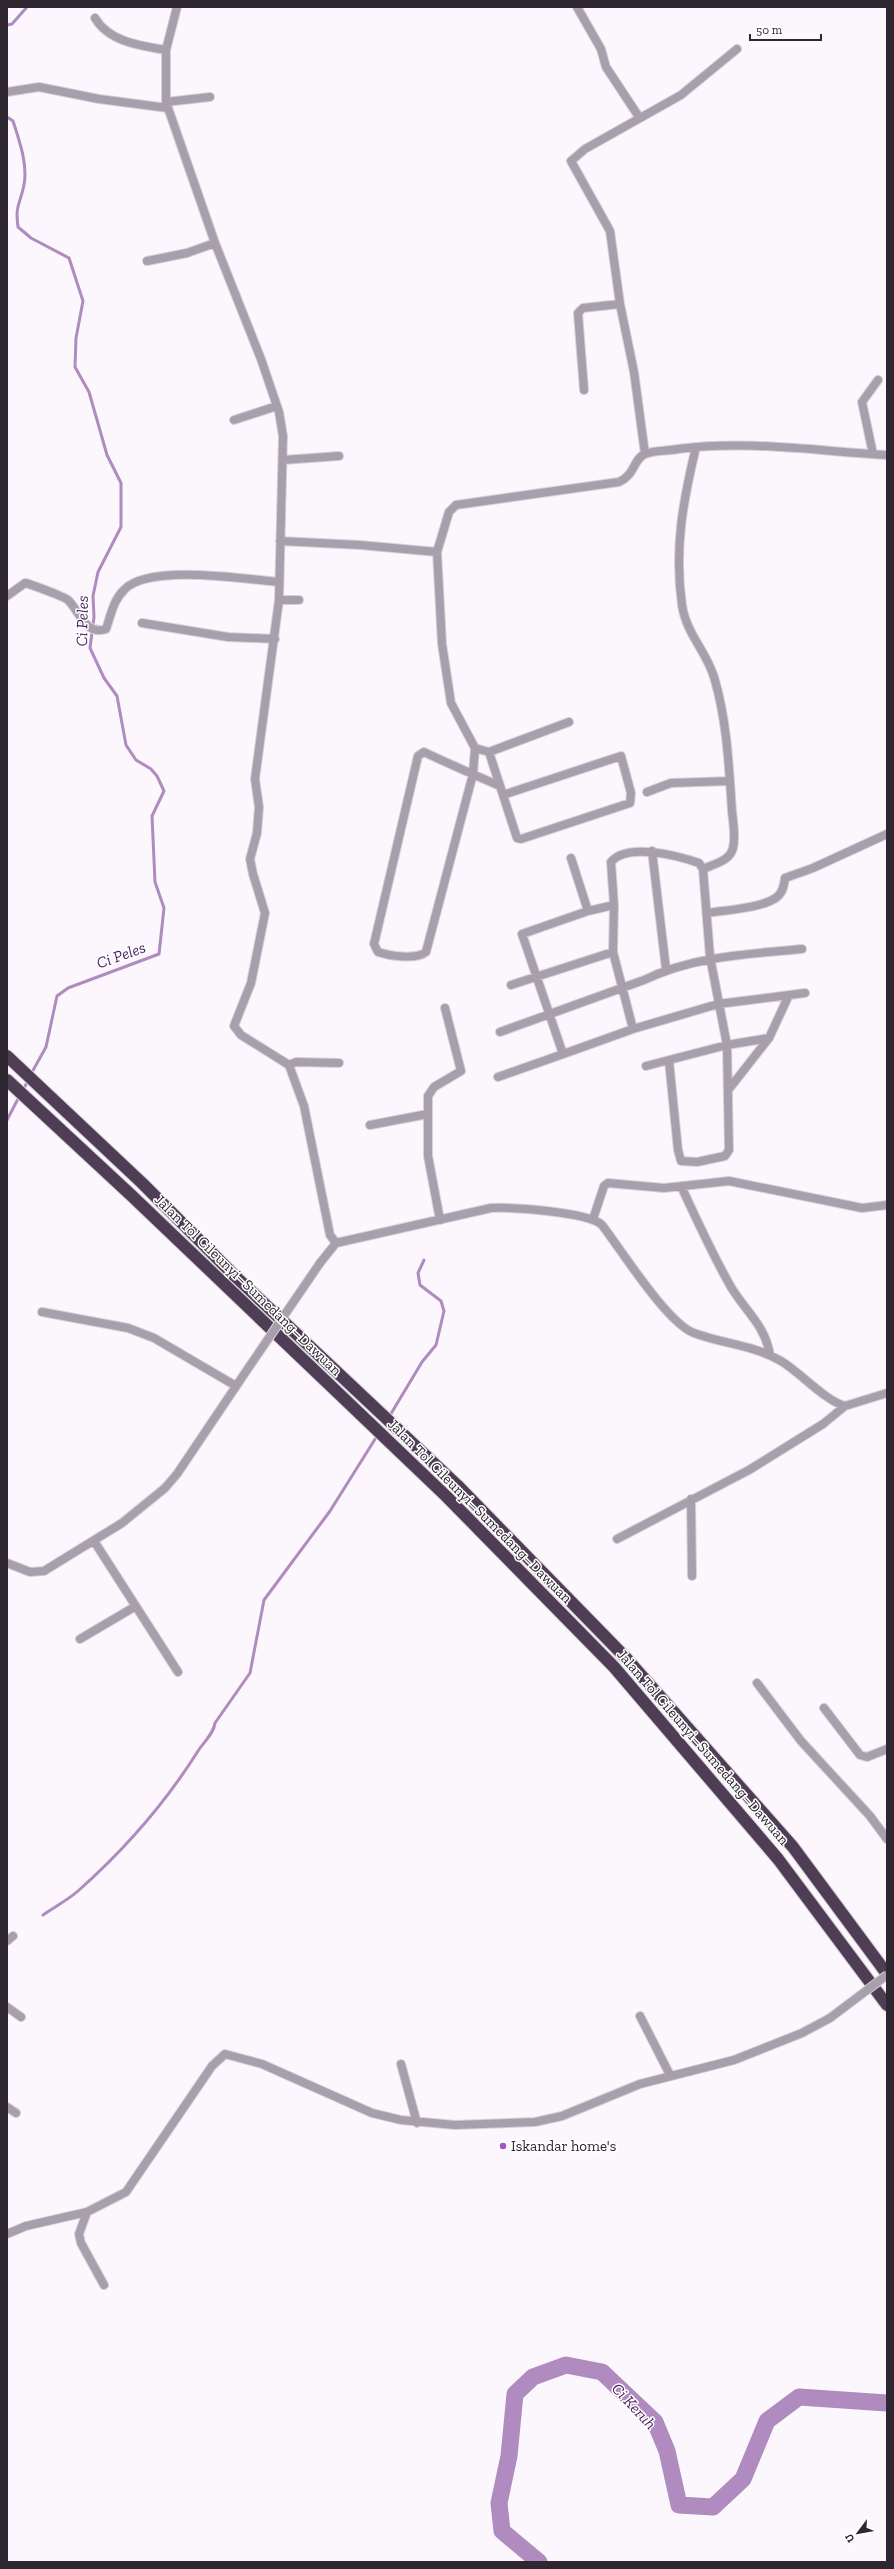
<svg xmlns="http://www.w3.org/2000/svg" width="894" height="2569" font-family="'Zilla Slab',serif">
  <rect width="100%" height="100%" fill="#fbf7fd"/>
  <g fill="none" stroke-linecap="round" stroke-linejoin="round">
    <path stroke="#af8bbf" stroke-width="3" d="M7,25L12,24L27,7
      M7,117L13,121C19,140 28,164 24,185C20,205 15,204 18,227L31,238L69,258L83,301L76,338L75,367L89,392L107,455L121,483V527L98,572L93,596L94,617L90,648L104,678L117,696L126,745L136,760L151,769L157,776L164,791L152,816L155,882L164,908L159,954L68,988L57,996L46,1047L31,1074
      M23,1090L29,1079
      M7,1120L20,1095
      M389,1417L422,1362L436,1345L444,1311L441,1301L420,1285L418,1273L424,1260
      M43,1915C54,1907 68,1900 78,1891C123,1851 166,1802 198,1751C204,1742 214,1733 215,1723L250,1673L264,1600L330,1511L377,1436"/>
    <path stroke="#af8bbf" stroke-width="17" d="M539,2562L502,2531L499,2503L509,2456L515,2394L533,2377L566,2365L602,2372L655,2422L667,2451L679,2505L713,2507L743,2479L767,2421L799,2397L887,2403"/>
    <defs>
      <path id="minor" d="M177,7L166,50V102L215,243L261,359L279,412L283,436L279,600L255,779L259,807L257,833L250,859L253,874L265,913L251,983L234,1026L241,1035L289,1065L304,1106L330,1235L336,1243
        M577,7L601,49L606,67L639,117
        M95,18C109,42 141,46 166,50
        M7,92L39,87L99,99L168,108
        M166,102L210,97
        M147,261L187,253L215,243
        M584,390L578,313L583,308L620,304
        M234,420L277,406
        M645,454L634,372L620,304L610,231L571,161L585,149L681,95L737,49
        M873,454L862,402L878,380
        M283,460L339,456
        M280,541L360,545L437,552L449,512L456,505L619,482C636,474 633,459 645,454C654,450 668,451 678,449C748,440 817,451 887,455
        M437,552L442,644L451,703L475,748L489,752L517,838L521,839L630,803L631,793L621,756L503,795
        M7,596L25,583C30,584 65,597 68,600C79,610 85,636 106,629C111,615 113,600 125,589C150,564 244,579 279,582
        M279,600H299
        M142,623L228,637L275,639
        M475,748L473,774L426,952C416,960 390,956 378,952L374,944L418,756L424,752C449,764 475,775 500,786
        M489,752L569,722
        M647,792L671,783L730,781
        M652,851L666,969
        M571,858L588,911
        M614,905L588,911L522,934L562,1051L566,1053L633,1029L718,1004L805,993
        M708,913C726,910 763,908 777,897C783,892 784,885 785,878L813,868L887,834
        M511,985L613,952
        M633,1029L613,952L614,905L611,862C627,842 679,856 699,863L703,869
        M500,1032L644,980C694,956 748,954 802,949
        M669,1061L678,1150L681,1161L697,1162L725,1156L729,1150L727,1045L710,957L703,869C714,864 730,861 733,848C736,837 733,822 732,811C729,767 727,720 714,677C706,651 686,633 682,605C674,549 683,501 696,447
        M289,1065L296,1062L339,1063
        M646,1066L727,1045L769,1038
        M498,1077L566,1053
        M729,1089L769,1038L789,995
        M370,1125L428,1114
        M681,1186C697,1220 712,1254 731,1287C746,1312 765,1325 770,1355
        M593,1219L604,1186L608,1183L664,1188L729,1181L862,1208L887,1205
        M440,1220L428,1156V1096L434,1087L461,1071L445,1008
        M320,1263L336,1243L491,1208C511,1207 589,1212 602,1225C622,1251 667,1323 694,1333C723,1344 754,1345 781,1361C801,1373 824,1400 845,1406L887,1393
        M42,1312L128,1328L154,1338L236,1386
        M691,1499L692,1576
        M617,1539L749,1470L823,1424L845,1406
        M94,1541L178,1672
        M7,1563L30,1572L44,1571L122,1523L165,1488L177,1474L249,1367
        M80,1639L136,1606
        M757,1683L801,1741L870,1816L887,1839
        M824,1708L860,1755L867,1757L887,1749
        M7,1941L13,1936
        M7,2007L21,2017
        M640,2016L670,2075
        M401,2064L417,2123
        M7,2107L16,2113
        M87,2212L79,2234L81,2243L104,2285
        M7,2234L26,2226L87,2212L126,2192L212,2066L225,2054L262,2064L372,2113L401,2120L455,2125L535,2122L562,2116L640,2084L734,2060L802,2033L830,2018"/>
      <path id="motorway" d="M7,1056L142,1183L236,1277L457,1485L626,1658L793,1847L887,1974
        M7,1080L132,1196L447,1497L614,1667L778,1859L887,2005"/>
    </defs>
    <use href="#minor" stroke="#d6d1d8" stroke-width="10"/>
    <use href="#motorway" stroke="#d6d1d8" stroke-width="14"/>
    <use href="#minor" stroke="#a89fac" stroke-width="8"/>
    <use href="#motorway" stroke="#4f3d56" stroke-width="12"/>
    <defs>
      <path id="minor-bridge" d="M249,1367L320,1263
        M830,2018L887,1975"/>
    </defs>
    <use href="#minor-bridge" stroke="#d6d1d8" stroke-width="10" stroke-linecap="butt"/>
    <use href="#minor-bridge" stroke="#a89fac" stroke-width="8"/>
  </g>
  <circle fill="#a554c4" stroke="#fff" stroke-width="1.5" cx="503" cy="2146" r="4"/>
  <g text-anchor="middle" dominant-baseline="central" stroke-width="3" stroke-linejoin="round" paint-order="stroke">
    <g font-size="15" fill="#2e2631" stroke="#fff">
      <text transform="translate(248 1285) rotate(44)">Jalan Tol Cileunyi–Sumedang–Dawuan</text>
      <text transform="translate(480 1511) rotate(45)">Jalan Tol Cileunyi–Sumedang–Dawuan</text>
      <text transform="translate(703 1747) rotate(49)">Jalan Tol Cileunyi–Sumedang–Dawuan</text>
    </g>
    <g font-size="15" fill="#2e2631" stroke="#fff" text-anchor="start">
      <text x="511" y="2146">Iskandar home's</text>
    </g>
    <g font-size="16" font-style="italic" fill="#4d1f5e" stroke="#fff">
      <text transform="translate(82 621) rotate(-89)">Ci Peles</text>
      <text transform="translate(121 955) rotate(-20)">Ci Peles</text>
      <text transform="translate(634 2406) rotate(47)">Ci Keruh</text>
    </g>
  </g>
  <rect width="894" height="2569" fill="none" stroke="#2e2631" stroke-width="16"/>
  <g transform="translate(858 2533) rotate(238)" stroke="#ffffff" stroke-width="3" paint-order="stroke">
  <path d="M0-3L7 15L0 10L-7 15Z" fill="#2e2631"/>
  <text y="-6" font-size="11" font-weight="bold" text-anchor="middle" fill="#2e2631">U</text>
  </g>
  <path d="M750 34v6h71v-6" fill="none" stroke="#2e2631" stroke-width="2"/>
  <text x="756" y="34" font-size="12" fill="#2e2631" stroke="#ffffff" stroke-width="3" paint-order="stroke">50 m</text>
</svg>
